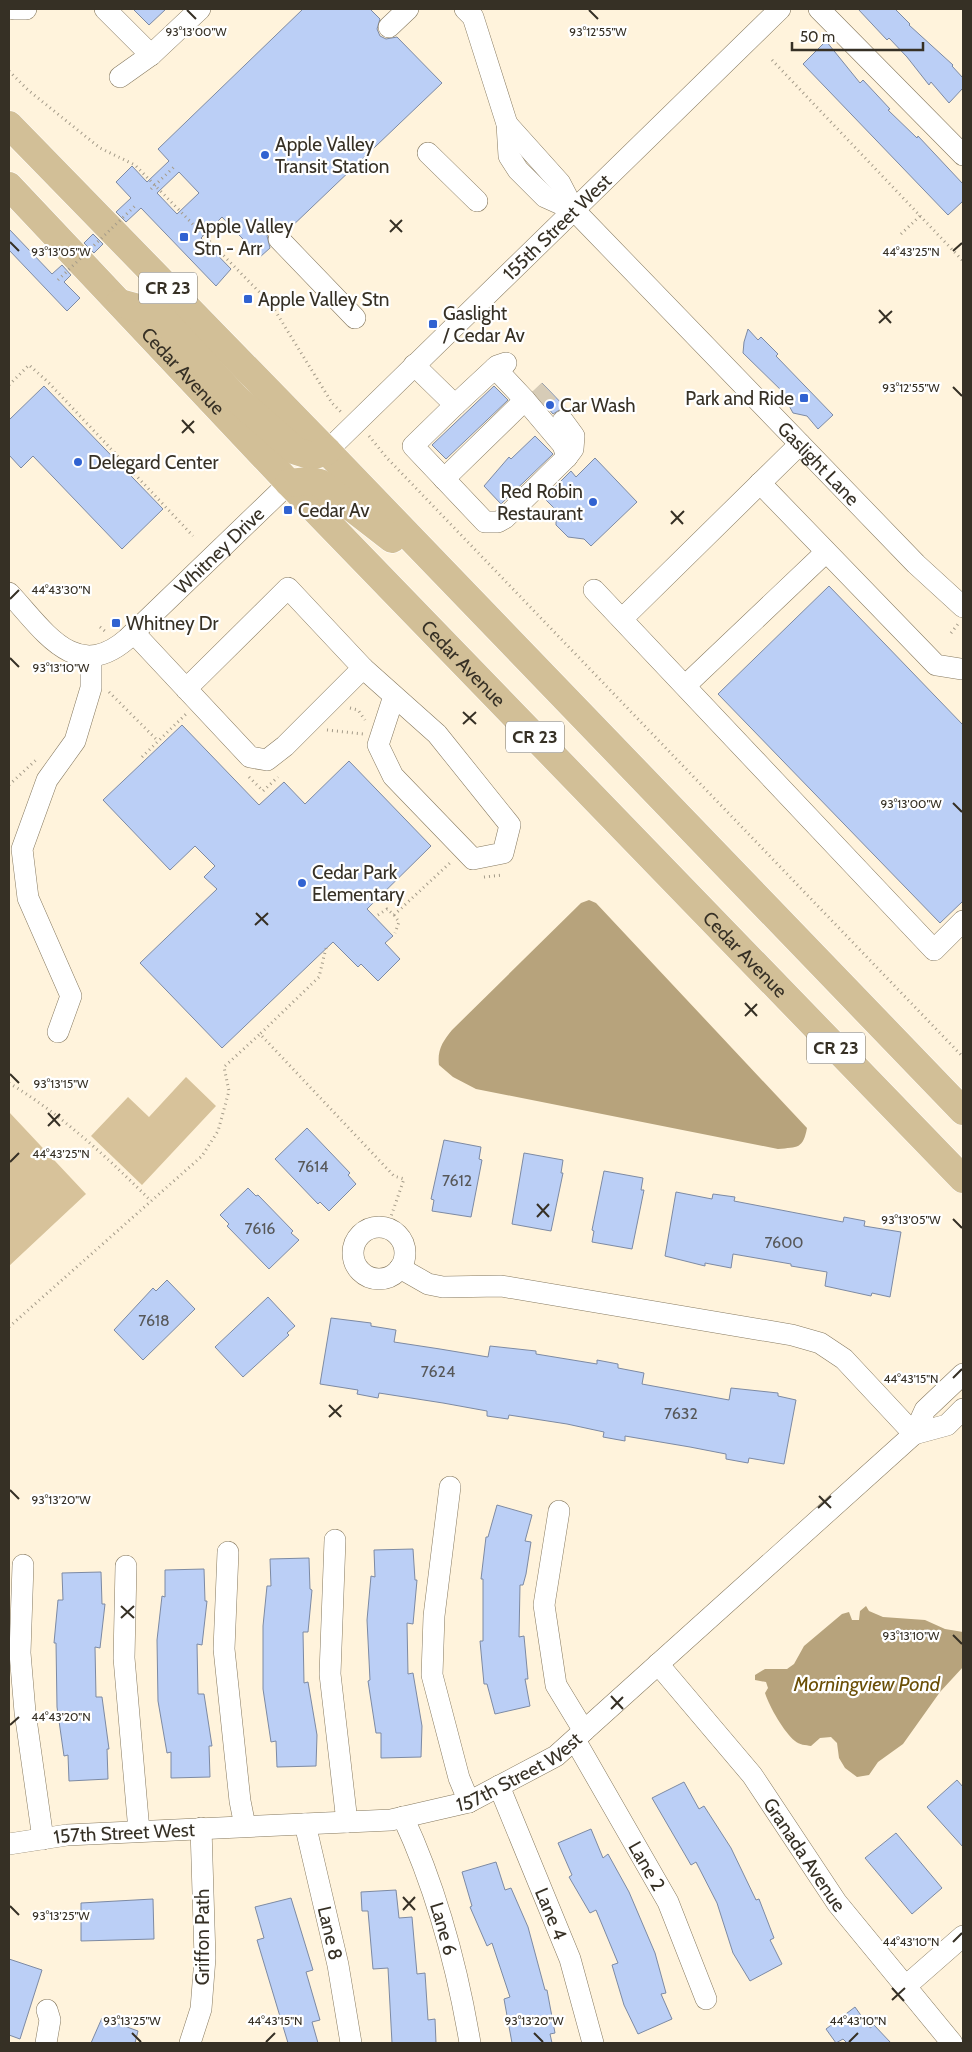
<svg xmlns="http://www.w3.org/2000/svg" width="972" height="2052" font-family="Cabin,sans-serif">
  <rect width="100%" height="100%" fill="#fff3dc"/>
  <path fill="#d7c29a" d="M186,1077L216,1106L142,1185L91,1136L128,1097L149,1117Z
    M9,1112L86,1194L9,1266Z"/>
  <path fill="#b7a37c" d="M589,900L596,903L807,1128C803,1149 798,1147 778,1149L476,1089L453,1077L439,1065C437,1050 443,1041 452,1030L581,903Z
    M866,1606L869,1611L883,1617L925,1620L945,1629L963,1632V1667L940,1692L903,1744L878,1762L869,1775L857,1777L845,1768L839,1758L837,1743L831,1737L820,1738L811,1746C806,1745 799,1745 795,1741C784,1732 770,1708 765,1693L768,1688L766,1682L755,1680V1675L765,1669H787L794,1664L804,1646L842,1614L849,1612L852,1620H859L860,1611Z"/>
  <path fill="#bbcff6" stroke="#7d8aa3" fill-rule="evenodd" d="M133,9H166L149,25Z
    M303,9H370L380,19L377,29L380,36L386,39L397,37L442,83L288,230L282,227L271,230L267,236L270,248L260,257L222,217L201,238L231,269L216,286L141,208L126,222L116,212L131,198L116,182L132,166L147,182L169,161L158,149ZM179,172L199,193L177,214L157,193Z
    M858,9H895L910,24L909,25L953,65L952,66L963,78V88L949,103L931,82L929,85L907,57L889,38L887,40Z
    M826,41L860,83L863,80L890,109L888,110L917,138L918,136L963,184V201L948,215L803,64Z
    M9,229L52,274L62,265L71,275L64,282L80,298L67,311L9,250Z
    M93,234L103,244L94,253L84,243Z
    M748,329L758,340L761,337L778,354L776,356L833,415L818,429L807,416L793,413L787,402V396L743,353L744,342Z
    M542,383L568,410L561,409L553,414L534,391Z
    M44,386L163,509L122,549L33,456L21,468L9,455V420Z
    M494,386L508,400L446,459L432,445Z
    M535,436L553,454L501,504L484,486L509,457L511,459Z
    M595,458L637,502L591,546L584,539L568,537L556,525V510L544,498L571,471L576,477Z
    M829,586L963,725V901L940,923L718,694Z
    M182,725L259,805L284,782L305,804L349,761L431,846L367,909L393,936L385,943L400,959L378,981L361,964L358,967L333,942L222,1048L140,963L217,889L204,877L215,866L195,846L170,870L103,800Z
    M307,1128L350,1173L348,1175L356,1184L329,1211L320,1202L318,1204L275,1159Z
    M444,1140L481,1147L479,1159L482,1160L471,1217L432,1211L434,1200L431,1199Z
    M524,1153L563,1160L561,1173H563L551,1231L512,1224Z
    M604,1171L643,1178L641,1190H644L632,1249L592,1242L594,1231L592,1230Z
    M248,1188L256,1196L258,1195L293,1231L291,1233L299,1240L269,1269L227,1226L229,1224L220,1215Z
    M676,1192L712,1199L713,1194L735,1197L734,1201L843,1222L844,1217L865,1221L864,1226L901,1232L890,1297L872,1293L871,1296L825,1286L827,1272L791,1266V1264L733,1254L731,1268L705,1263V1266L665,1256Z
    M167,1280L195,1309L143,1360L114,1330L153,1288L156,1291Z
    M268,1297L295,1326L287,1333L289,1335L243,1377L215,1347Z
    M331,1318L371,1323V1326L396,1330L394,1342L440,1349L488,1357L490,1346L536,1351V1354L597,1364V1360L618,1364V1368L644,1373L642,1384L729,1400L731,1388L778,1393V1396L796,1400L784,1464L749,1458L748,1463L726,1459V1454L690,1447L625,1436V1441L603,1437L604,1432L567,1424L509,1415L508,1419L487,1416V1411L443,1403L379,1393L378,1398L357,1394L358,1390L320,1384Z
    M497,1505L532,1515L525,1541L531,1542L526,1574L523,1585H520L519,1637L524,1636L528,1679H525L530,1706L495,1714L487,1684H484L480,1641H483V1579H481L486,1537H488Z
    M413,1549L415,1580H417L413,1624L407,1623L408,1674L413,1673L422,1726L421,1757L381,1758V1733H376L368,1681L370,1680L367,1620L371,1576L375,1577L374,1550Z
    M309,1558L310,1589L312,1590L308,1632H303L304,1683L308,1682L317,1735L316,1766L277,1767L276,1741L271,1742L263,1689V1626L267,1586H271L270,1559Z
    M204,1569L205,1601H207L202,1645L197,1644L198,1694H204L212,1746H209L210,1777L171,1778V1752L167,1753L158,1701L157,1640L162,1596L165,1597V1570Z
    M101,1572L102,1604H105L100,1648L95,1647L96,1697H102L109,1749H107L108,1779L69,1781L68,1755L64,1756L57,1707L56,1643H54L58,1600H63L62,1573Z
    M957,1780L963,1787V1847L927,1807Z
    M684,1782L699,1809L704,1806L731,1848L756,1900L759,1899L774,1938L770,1940L782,1964L750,1981L733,1953L717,1903L696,1862L691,1865L652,1798Z
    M591,1829L603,1858L608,1854L629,1892L655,1953L666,1993L661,1994L672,2019L638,2034L624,2005L612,1965L618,1963L596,1910L590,1913L569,1877L572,1875L558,1843Z
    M896,1833L942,1888L912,1914L865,1858Z
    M496,1862L505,1890L511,1888L528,1927L545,1990H547L555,2033L550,2034L552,2043H512L504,1999L510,1997L492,1943L487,1946L470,1907L472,1906L462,1872Z
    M396,1890L399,1918L412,1917L417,1974L425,1973L428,2020L435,2019L436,2043H392L388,1968L373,1969L368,1911H362L361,1892Z
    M291,1898L313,1970L306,1972L320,2020L312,2022L318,2043H288L257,1940L264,1938L255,1907Z
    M153,1899L154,1939L81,1941V1903Z
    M9,1959L42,1970L20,2039L9,2035Z
    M855,2007L870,2028L874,2025L891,2043H847L843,2039L836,2043L826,2029Z
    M102,2018L138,2031L135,2043H91Z"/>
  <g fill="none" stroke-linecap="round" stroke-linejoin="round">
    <path stroke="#d7ccb7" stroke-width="21" stroke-dasharray="21 11" stroke-linecap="butt" d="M534,390L563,421"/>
    <defs>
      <g id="minor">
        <path d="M14,9H26"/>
        <path d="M105,9L151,55"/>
        <path d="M465,9L473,17L507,124L509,156L518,170L545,197L574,210"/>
        <path d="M819,9L963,155"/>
        <path d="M389,27L408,9"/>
        <path d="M120,77L151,55L200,9"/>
        <path id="s1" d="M507,124L560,183L574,210L916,564L963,607"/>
        <path d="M428,153L477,201"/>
        <path d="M279,239L355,318"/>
        <path d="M414,365L455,405L413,446L485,522H498L505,518L567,457L573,449L574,436L563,421"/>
        <path d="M525,400L563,445L567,457"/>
        <path d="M455,405L497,366L506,363"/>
        <path id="s2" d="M327,451L780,9"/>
        <path d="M444,479L525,400L495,368"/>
        <path d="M760,483L936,665L961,669"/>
        <path d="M594,590L934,950L963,921"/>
        <path id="s3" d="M9,593C43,629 75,684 127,639L289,483"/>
        <path d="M623,618L800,444"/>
        <path d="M134,633L250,757L267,760L285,746L363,668L288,588L186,689"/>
        <path d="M363,668L437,734L510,825L503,853L473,859L393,776L378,745L394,696"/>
        <path d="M686,685L826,552"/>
        <path d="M58,1032L71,996L28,898L22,849L47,780L75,741L91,688V657"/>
        <circle cx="379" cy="1253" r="26"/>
        <path d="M400,1268L428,1284L443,1287L501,1286L792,1335L820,1343L844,1359L914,1434"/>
        <path d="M914,1434L947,1425L963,1409"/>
        <path d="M450,1487L434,1616L432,1675L459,1778L469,1802"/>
        <path d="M559,1511L544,1605L556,1685L584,1731"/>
        <path d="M335,1540L330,1674L347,1822"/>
        <path d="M228,1552L224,1649L240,1801L245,1826"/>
        <path d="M23,1565L20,1653L25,1712L43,1839"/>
        <path d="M126,1566L124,1658L139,1831"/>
        <path id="s4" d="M658,1664L752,1775L837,1903L952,2043"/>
        <path id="s5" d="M575,1740L668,1902L706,1999"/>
        <path id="s6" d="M499,1786L570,1959L593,2043"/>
        <path id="s7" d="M403,1817C436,1888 457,1966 470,2043"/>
        <path id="s8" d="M305,1824L338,1965L351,2043"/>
        <path id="s9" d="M9,1844L67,1835L391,1820L469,1802L556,1756L914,1434L925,1410L963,1374"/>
        <path d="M906,1986L963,1936"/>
        <path d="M46,2043L50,2020L47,2010"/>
        <path d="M190,2043L201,2009L205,1958L201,1828"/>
      </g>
      <g id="major">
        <path d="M9,125L327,451L963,1111"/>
        <path id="s10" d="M9,186L289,483L963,1179"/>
        <path d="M120,303L157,313L237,399L296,451L312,456L327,451"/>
        <path d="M289,483L309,481L320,483L392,539"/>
      </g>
    </defs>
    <use href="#minor" stroke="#86795f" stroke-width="22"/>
    <use href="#major" stroke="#fff" stroke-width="29"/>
    <path stroke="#a49b89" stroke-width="3" stroke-dasharray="1 4" stroke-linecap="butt" d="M772,60L963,261
      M9,71L28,90L100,148L135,165L271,304L332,403L342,413
      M901,234L920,216
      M9,385L29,365L48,382L193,536
      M369,436L387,458L963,1057
      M100,627L106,632
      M951,633L958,624
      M109,692L158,741
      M350,708L358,710L365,720
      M327,730L363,734
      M142,757L186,714
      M249,777L263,791L278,777
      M9,785L36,760
      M484,877L503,875
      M378,915L387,909L394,915L452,861
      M394,915L399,922L395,933
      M326,948L319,977L260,1034L394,1176L404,1179L387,1228
      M9,1083C62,1115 108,1158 151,1201
      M9,1327L202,1156L218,1131L229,1091L224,1067L260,1034"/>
    <use href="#minor" stroke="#fff" stroke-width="21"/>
    <use href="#major" stroke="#d2bf97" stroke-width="28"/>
    <path stroke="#a49b89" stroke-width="3" stroke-dasharray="1 4" stroke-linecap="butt" d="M151,189L174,167
      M58,280L137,204"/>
  </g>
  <path fill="none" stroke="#363025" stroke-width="2" d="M187,10L196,19M589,10L598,19M390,220L402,232M390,232L402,220M10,242L19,251M953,251L962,243M879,310L891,323M879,323L892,311M953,387L962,396M182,420L194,433M182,433L194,421M671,511L683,524M671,524L684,511M10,599L19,590M10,658L19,667M463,712L476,724M463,724L476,712M953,803L962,812M256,913L268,925M255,925L268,913M745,1003L757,1016M745,1016L757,1004M10,1074L19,1083M48,1113L60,1126M48,1126L60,1114M10,1162L19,1153M537,1204L549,1217M537,1217L549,1204M953,1219L962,1228M953,1378L962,1369M329,1405L341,1417M329,1417L342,1405M10,1490L19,1499M819,1496L831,1508M818,1508L831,1496M121,1606L134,1618M121,1618L134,1606M953,1635L962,1644M611,1696L623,1709M611,1709L623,1697M10,1725L19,1717M403,1897L415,1910M10,1906L19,1915M403,1910L415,1897M953,1942L962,1933M892,1988L904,2001M892,2000L905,1988M132,2033L141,2042M534,2033L543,2042M266,2042L275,2033M849,2042L858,2033"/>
  <g fill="#3062d1" stroke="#fff" stroke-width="2">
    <circle cx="265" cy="155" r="5"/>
    <rect x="179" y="232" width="10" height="10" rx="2.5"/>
    <rect x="243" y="294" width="10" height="10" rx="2.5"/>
    <rect x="428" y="319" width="10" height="10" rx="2.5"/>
    <rect x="799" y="393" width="10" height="10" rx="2.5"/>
    <circle cx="550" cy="405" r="5"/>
    <circle cx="78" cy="462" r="5"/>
    <circle cx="593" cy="502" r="5"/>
    <rect x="283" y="505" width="10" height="10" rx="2.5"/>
    <rect x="111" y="618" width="10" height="10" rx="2.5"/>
    <circle cx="302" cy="883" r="5"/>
  </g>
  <g text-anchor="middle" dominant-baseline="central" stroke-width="4.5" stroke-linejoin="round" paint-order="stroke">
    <g font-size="16" fill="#575859">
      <text x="313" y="1166">7614</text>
      <text x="457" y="1180">7612</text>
      <text x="260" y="1228">7616</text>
      <text x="784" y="1242">7600</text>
      <text x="154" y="1320">7618</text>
      <text x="438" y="1371">7624</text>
      <text x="681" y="1413">7632</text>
    </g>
    <g fill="#fff" stroke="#726e66" stroke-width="1">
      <rect x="139" y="272.5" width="58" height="31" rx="4"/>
      <rect x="506" y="721.5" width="58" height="31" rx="4"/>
      <rect x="807" y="1032.5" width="58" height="31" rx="4"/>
    </g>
    <g font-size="18" font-weight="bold" fill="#363025">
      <text x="168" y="288">CR 23</text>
      <text x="535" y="737">CR 23</text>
      <text x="836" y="1048">CR 23</text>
    </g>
    <g font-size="19" fill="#363025" stroke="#fff" text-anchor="start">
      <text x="275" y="144">Apple Valley<tspan x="275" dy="22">Transit Station</tspan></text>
      <text x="194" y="226">Apple Valley<tspan x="194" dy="22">Stn - Arr</tspan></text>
      <text x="258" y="299">Apple Valley Stn</text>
      <text x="443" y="313">Gaslight<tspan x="443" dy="22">/ Cedar Av</tspan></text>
      <text x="794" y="398" text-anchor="end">Park and Ride</text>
      <text x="560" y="405">Car Wash</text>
      <text x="88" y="462">Delegard Center</text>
      <text x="583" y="491" text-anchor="end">Red Robin<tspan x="583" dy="22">Restaurant</tspan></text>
      <text x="298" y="510">Cedar Av</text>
      <text x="126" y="623">Whitney Dr</text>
      <text x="312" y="872">Cedar Park<tspan x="312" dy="22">Elementary</tspan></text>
    </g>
    <g font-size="19" fill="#363025" stroke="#fff">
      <text stroke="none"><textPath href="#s2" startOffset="321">155th Street West</textPath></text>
      <text stroke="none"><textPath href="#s10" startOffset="254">Cedar Avenue</textPath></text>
      <text stroke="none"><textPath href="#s1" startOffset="462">Gaslight Lane</textPath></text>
      <text stroke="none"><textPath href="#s3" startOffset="275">Whitney Drive</textPath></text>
      <text stroke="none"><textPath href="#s10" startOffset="659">Cedar Avenue</textPath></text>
      <text stroke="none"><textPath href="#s10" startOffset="1064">Cedar Avenue</textPath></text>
      <text stroke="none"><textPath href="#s9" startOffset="521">157th Street West</textPath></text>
      <text stroke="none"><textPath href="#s9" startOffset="116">157th Street West</textPath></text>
      <text stroke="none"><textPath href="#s4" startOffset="241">Granada Avenue</textPath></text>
      <text stroke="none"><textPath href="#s5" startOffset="145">Lane 2</textPath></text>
      <text stroke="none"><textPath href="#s6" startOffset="138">Lane 4</textPath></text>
      <text stroke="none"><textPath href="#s7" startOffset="119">Lane 6</textPath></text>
      <text stroke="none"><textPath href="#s8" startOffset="112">Lane 8</textPath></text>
      <text transform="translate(202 1937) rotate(-90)">Griffon Path</text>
    </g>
    <g font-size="20" font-style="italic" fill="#6a4e06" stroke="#fff">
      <text x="867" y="1684">Morningview Pond</text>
    </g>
  </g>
  <g font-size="12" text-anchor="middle" fill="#363025" stroke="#fff" stroke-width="4.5" stroke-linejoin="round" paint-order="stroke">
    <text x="196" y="36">93°13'00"W</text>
    <text x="598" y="36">93°12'55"W</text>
    <text x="911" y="256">44°43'25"N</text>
    <text x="61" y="256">93°13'05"W</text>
    <text x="911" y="392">93°12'55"W</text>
    <text x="61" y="594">44°43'30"N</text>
    <text x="61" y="672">93°13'10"W</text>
    <text x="911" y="808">93°13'00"W</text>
    <text x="61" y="1088">93°13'15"W</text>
    <text x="61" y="1158">44°43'25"N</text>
    <text x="911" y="1224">93°13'05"W</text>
    <text x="911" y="1383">44°43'15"N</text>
    <text x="61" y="1504">93°13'20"W</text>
    <text x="911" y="1640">93°13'10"W</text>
    <text x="61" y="1721">44°43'20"N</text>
    <text x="61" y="1920">93°13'25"W</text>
    <text x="911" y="1946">44°43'10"N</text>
    <text x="132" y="2025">93°13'25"W</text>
    <text x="534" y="2025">93°13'20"W</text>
    <text x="275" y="2025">44°43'15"N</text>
    <text x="858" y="2025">44°43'10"N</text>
  </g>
  <rect width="972" height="2052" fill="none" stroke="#363025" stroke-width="20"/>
  <path d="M792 42v8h131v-8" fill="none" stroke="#363025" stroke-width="2.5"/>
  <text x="800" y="42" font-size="15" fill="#363025" stroke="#ffffff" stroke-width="4" paint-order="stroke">50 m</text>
</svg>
